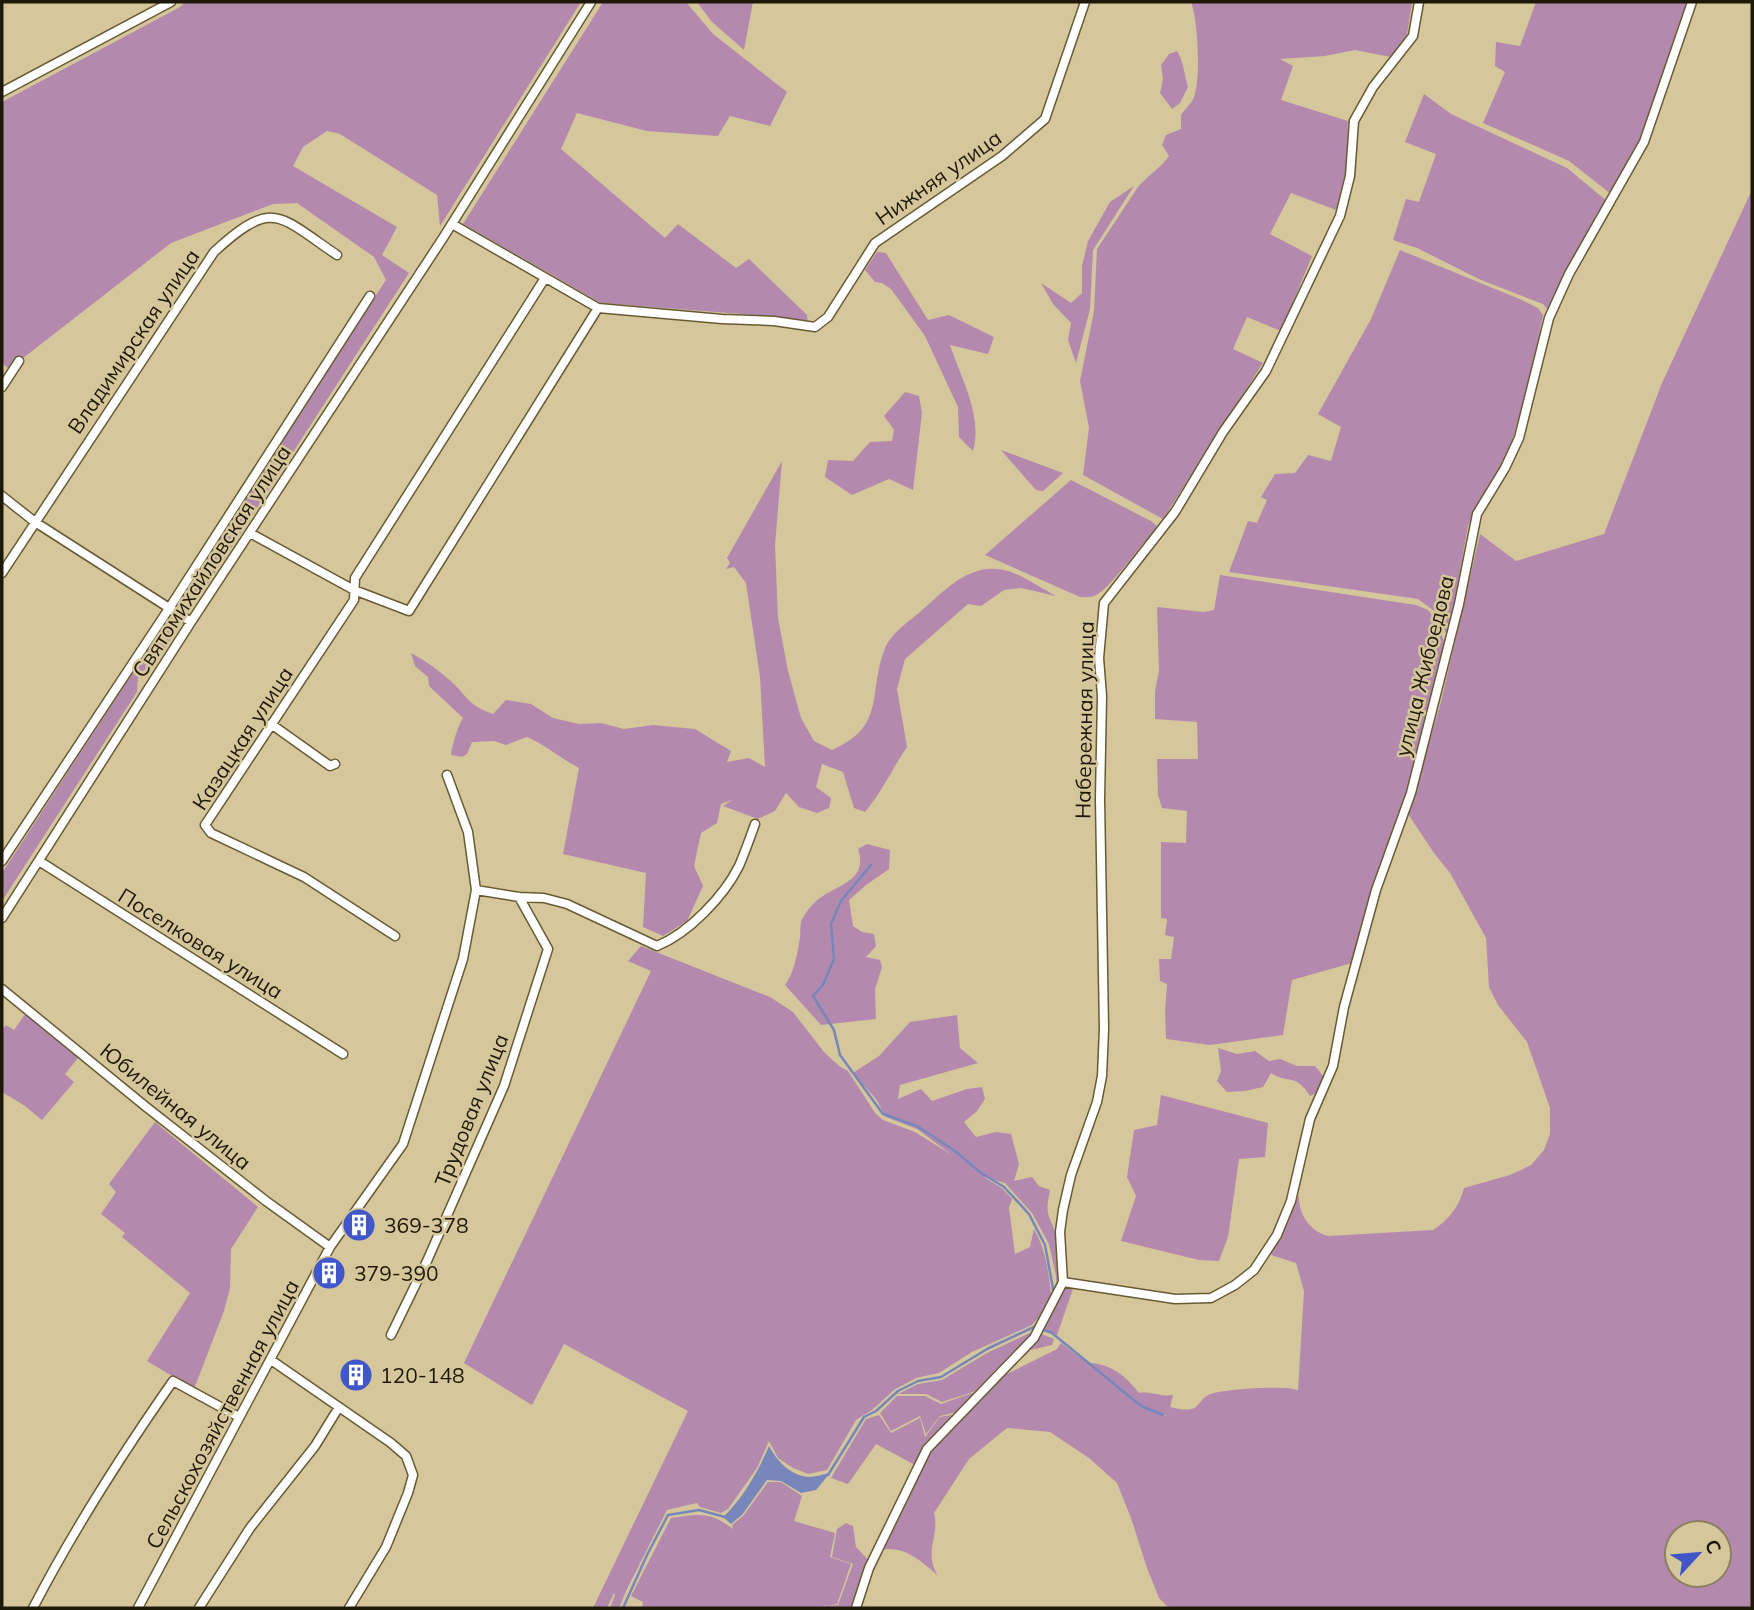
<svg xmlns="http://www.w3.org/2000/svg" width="1754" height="1610" font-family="Mulish,sans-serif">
  <rect width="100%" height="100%" fill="#d5c69b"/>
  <path fill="#b38aae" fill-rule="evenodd" d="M185,2H581L440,226L437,195L340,134L327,131L303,147L293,166L397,227L382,255L409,273L196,602L177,599L386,280L374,257L297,203L273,204L171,243L9,369L2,363V102L180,7Z
    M603,2H686L713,34L787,92L770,126L730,116L718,136L647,131L577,113L561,149L665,238L678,224L736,268L749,259L807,315L808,322L767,316L601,303L463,224Z
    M697,2H753L744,50L711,21Z
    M1191,2H1412L1407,35L1391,57L1355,50L1325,56L1280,59L1293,66L1281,100L1348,121L1346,177L1336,210L1291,193L1270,234L1312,256L1281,331L1247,317L1233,349L1263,363L1163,519L1083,475L1089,428L1080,381L1094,311L1097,249L1138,187C1148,175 1160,169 1169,156L1162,145L1166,135L1181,129V115C1185,109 1192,103 1194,97C1201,78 1198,20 1191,2Z
    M1536,2H1687L1640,140L1611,194L1569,161L1483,123L1505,72L1495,66L1496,42L1520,46Z
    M1177,51C1184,62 1184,74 1188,87L1180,103L1172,109L1160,93L1163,79L1161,65L1169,54Z
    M1424,94L1451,114L1567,168L1608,202L1549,311L1543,304L1481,280L1417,248L1393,240L1406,199L1419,202L1436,154L1405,142Z
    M1134,186L1093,250L1090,309L1076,363L1068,340L1071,323L1053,304L1041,283L1071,303L1082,293V266L1088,241L1110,202Z
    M1752,190V1608H1169L1159,1598L1147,1568L1131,1518L1117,1483L1089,1458L1050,1432L1007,1428L969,1459L934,1513C940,1536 923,1551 938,1576C922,1561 903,1545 880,1550L918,1478L920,1467L929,1450L999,1378L1057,1349L1061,1343L1113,1383L1140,1407L1164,1416L1166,1415L1141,1406L1090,1363C1111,1364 1126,1376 1139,1393C1151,1391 1160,1397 1173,1395L1170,1407C1206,1416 1192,1399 1214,1393C1230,1389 1282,1385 1298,1390L1304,1291L1296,1263L1271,1255L1299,1195C1298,1214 1310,1232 1329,1236L1433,1230C1448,1221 1460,1205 1464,1188L1510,1175L1531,1165L1544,1150L1550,1134V1108L1527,1042L1498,1005L1489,987L1486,938L1450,873L1434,853L1408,814L1441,702L1480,534L1516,561L1604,534L1662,383ZM1677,1533H1719V1575H1677Z
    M1400,250L1522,300L1538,308L1543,315L1529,383L1513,438L1501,467L1473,513L1468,526L1448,637L1437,613L1418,599L1229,572L1248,521L1257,523L1267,500L1261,497L1275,474L1295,473L1308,455L1331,461L1341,427L1318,414L1371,319Z
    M877,252L886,253L928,320L949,315L994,337L988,354L950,345C961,378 983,416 973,451L959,437L958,407L925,336L891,289L882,283L875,282L865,270Z
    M905,392L919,396L922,413L913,490L889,479L852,495L825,477L828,460L853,461L870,442L892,441L894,430L884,416Z
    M1001,450L1063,473L1043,491L1036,490Z
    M782,461L775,545L778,618L788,671L801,718L814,741L832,750C886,726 868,695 884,651C889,635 908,622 920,612C945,590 971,560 1008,571C1024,576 1041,588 1056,596L1021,588L1004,590L981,606L968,604L905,659L897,689L907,747C892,769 882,792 865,812L854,808L843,772L822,764L816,787L831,798L829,808L817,813L799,807L786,793L775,811L758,819L723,806L732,800L721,804L717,823L701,833L694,866L703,886L687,921L663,936L643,927L646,873L563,854L579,768C561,759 546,745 527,737L506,745L494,741L472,742L467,754L462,757L451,755C452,746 458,725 463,718L429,686L428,677L415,666L411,653C426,661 440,671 453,683C469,699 470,706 493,714L506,700L531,704L553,718L579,724L601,723L624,729L653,725L695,729L731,751L727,762L749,758L765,767L760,677L746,583L734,567L726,569L730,563L727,558Z
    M1071,480L1151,521L1158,527C1142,542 1111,588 1096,595C1091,598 1086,597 1080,597L985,555Z
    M1220,575L1416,605L1428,610L1435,619L1446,646L1405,798L1352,963L1292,980L1283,1035L1210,1045L1166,1039L1165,1013L1167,984L1160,981L1159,959H1171L1174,937L1165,935L1167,919L1161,918V842L1186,843L1187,811L1162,808L1158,795L1157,759H1198L1197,722L1155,719V691L1159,671L1157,607L1204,612L1214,610Z
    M172,618L177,620L179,626L153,666L142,671L138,678L137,692L2,901V873L166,622Z
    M867,844L890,850L889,869L866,885L849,900L853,926L862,932L874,934L876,946L866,957L880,960L882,967L875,989L876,1019L821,1025L785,985C794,973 798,952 800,937C801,930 799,922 804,916C808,909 816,900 823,896C842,884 868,878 858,849Z
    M641,946L770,997L793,1012L824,1052L839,1066L848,1071L875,1113L883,1120L915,1132L952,1155L917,1129L886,1117L876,1099L853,1073L879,1056L910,1022L957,1015L960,1048L978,1063L900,1085L898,1099L921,1089L932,1101L967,1089L982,1087L985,1099L977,1111L964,1122L976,1137L996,1132L1011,1134L1019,1164L1014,1181L1032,1177L1039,1186L1050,1190C1044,1219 1050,1213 1057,1238C1064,1262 1050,1267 1073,1289L1057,1335L1037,1326L1058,1303L1056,1276L1049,1244L1032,1213L1005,1183L984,1177L1003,1189L1012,1199L1009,1208L1015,1254L1030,1247L1034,1229C1047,1252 1049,1276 1052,1303L1032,1325L972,1352L939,1373L916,1378L894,1390L872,1410L856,1420L827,1470L808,1474L793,1468L778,1458L769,1441L757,1468L728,1509L721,1513L700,1507L697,1503L667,1510L627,1589L619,1608H610L615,1595L614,1593L607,1608H593L688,1411L564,1344L532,1405L464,1363L651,971L628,961Z
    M26,1013L78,1058L65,1074L74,1082L42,1120L25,1106L2,1092V1030L6,1025L14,1030Z
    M1218,1048L1237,1054L1255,1051L1269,1061L1280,1059L1297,1066H1315L1324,1077L1317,1093L1310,1096C1295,1072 1289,1085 1271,1073L1263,1087L1245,1091L1227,1092L1217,1081L1221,1071Z
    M1161,1095L1268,1123L1265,1157L1239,1159L1228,1237L1219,1261L1199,1260L1121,1241L1136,1196L1127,1177L1134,1130L1157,1125Z
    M155,1122L258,1207L231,1249L230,1288L224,1311L194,1389L147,1361L190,1293L122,1237L125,1233L101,1214L116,1192L109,1184Z
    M1034,1331L1054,1339L1052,1345L1030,1350L1026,1355L997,1369L976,1391L942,1402L926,1394H898L918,1384L942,1380L987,1353Z
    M975,1392L958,1412L940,1416L926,1434L920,1416L891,1431L880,1413L897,1396H925L941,1404Z
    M957,1414L925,1448L915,1465L876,1444L848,1484L831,1478L866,1419L879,1415L891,1433L920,1418L925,1437L940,1417Z
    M768,1482H781L802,1496L794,1521L835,1533L830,1557L851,1564L837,1604L827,1606L838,1605L853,1564L832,1557L837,1529L846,1523L853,1526L856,1547L868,1560L850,1608H827L824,1605L825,1608H642L643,1602L631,1596L671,1518C698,1514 710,1511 733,1529L732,1525L743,1516Z"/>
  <path fill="#7787bc" d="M769,1446C777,1461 790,1475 808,1477C815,1477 824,1474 830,1473L816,1490L801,1493L781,1481L767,1480L742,1515L731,1524L723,1517C742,1500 759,1470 769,1446Z"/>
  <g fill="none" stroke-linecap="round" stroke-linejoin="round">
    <path stroke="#7787bc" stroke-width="2.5" d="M871,865L841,901L831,924L834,959L823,985L813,996L834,1030L840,1055L883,1114L917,1126L955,1151L981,1173L1004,1187L1029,1214L1045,1245L1054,1294
      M1041,1329L1052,1333L1141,1406L1163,1415
      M828,1475L864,1417L876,1411L898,1391L918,1381L941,1377L987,1349L1034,1327L1038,1323
      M623,1608L647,1555L668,1515L699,1510L725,1517"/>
    <defs>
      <path id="street" d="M1419,2L1413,36L1373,87L1354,121L1350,176L1340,216L1266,371L1223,432L1175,512L1104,603L1099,658L1102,696L1100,799L1104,1029L1102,1076L1097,1102L1071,1175L1063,1210L1060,1232L1063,1282L1175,1299L1211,1298L1235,1285L1254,1270L1277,1235L1291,1201L1310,1119L1333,1066L1344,1007L1376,890L1411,793L1459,604L1477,514L1505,468L1519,438L1549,318L1569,274L1644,142L1692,2
        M2,92L171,2
        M452,224L598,308L722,319L774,321L815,327L828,317L875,243L1002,156L1045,119L1085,2
        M2,387L19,361
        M2,496L35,522L191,622
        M250,533L354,590L409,611L598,308
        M2,573L214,252C273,198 278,215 337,255
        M271,724L330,766L335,764
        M2,861L170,607L370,296
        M39,861L343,1054
        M476,890L519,897L544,898L567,904L657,946C689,933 724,896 739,866C745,852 750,838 755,824
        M2,918L191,622L443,238L591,2
        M395,936L304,877L211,833L205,825L354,600L355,578L545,278
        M2,989L145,1106L266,1201L330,1247
        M391,1335L427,1261L504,1086L548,949L519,897
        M271,1360L391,1443L406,1456L413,1475L408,1493L386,1547L349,1608
        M33,1608C74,1529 122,1454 173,1381L239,1417
        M138,1608L330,1247L403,1144L463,959L476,890L468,832L447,775
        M199,1608L250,1528L315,1446L339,1407
        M856,1608L869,1568L927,1449L1034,1338L1063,1282"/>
    </defs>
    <use href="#street" stroke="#685b33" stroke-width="11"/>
    <use href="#street" stroke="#fff" stroke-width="8"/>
  </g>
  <defs>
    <symbol id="building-disc" viewBox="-11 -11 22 22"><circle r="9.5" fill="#4056c9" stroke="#d5c69b"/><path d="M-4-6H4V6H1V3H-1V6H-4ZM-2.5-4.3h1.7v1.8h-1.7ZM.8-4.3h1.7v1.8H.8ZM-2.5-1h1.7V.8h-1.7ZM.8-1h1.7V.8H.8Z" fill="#fff"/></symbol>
  </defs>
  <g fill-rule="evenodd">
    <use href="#building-disc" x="340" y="1206" width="38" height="38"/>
    <use href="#building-disc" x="310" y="1254" width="38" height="38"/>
    <use href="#building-disc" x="337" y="1356" width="38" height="38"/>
  </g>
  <g text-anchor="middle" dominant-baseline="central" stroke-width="5" stroke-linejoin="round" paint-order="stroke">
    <g font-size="21" fill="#1e1808" stroke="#d5c69b">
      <text transform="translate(938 177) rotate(-35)">Нижняя улица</text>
      <text transform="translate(133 341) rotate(-56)">Владимирская улица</text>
      <text transform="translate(211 561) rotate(-57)">Святомихайловская улица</text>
      <text transform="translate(1424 666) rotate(-76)">улица Жибоедова</text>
      <text transform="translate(1084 720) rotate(-89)">Набережная улица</text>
      <text transform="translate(242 738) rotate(-57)">Казацкая улица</text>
      <text transform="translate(201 943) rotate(32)">Поселковая улица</text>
      <text transform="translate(176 1106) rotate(39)">Юбилейная улица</text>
      <text transform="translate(471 1110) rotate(-68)">Трудовая улица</text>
      <text transform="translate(222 1414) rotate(-62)">Сельскохозяйственная улица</text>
    </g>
    <g font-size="21" fill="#1e1808" stroke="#d5c69b" text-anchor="start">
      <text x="384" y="1225">369-378</text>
      <text x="354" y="1273">379-390</text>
      <text x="380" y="1375">120-148</text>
    </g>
  </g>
  <rect width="1754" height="1610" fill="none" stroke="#1e1808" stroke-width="7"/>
  <g transform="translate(1698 1554) rotate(64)"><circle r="33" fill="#d5c69b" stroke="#8c8060" stroke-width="2"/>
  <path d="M0-5L12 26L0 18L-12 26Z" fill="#4056c9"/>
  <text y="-10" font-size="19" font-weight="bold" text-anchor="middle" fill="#1e1808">С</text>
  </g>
</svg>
